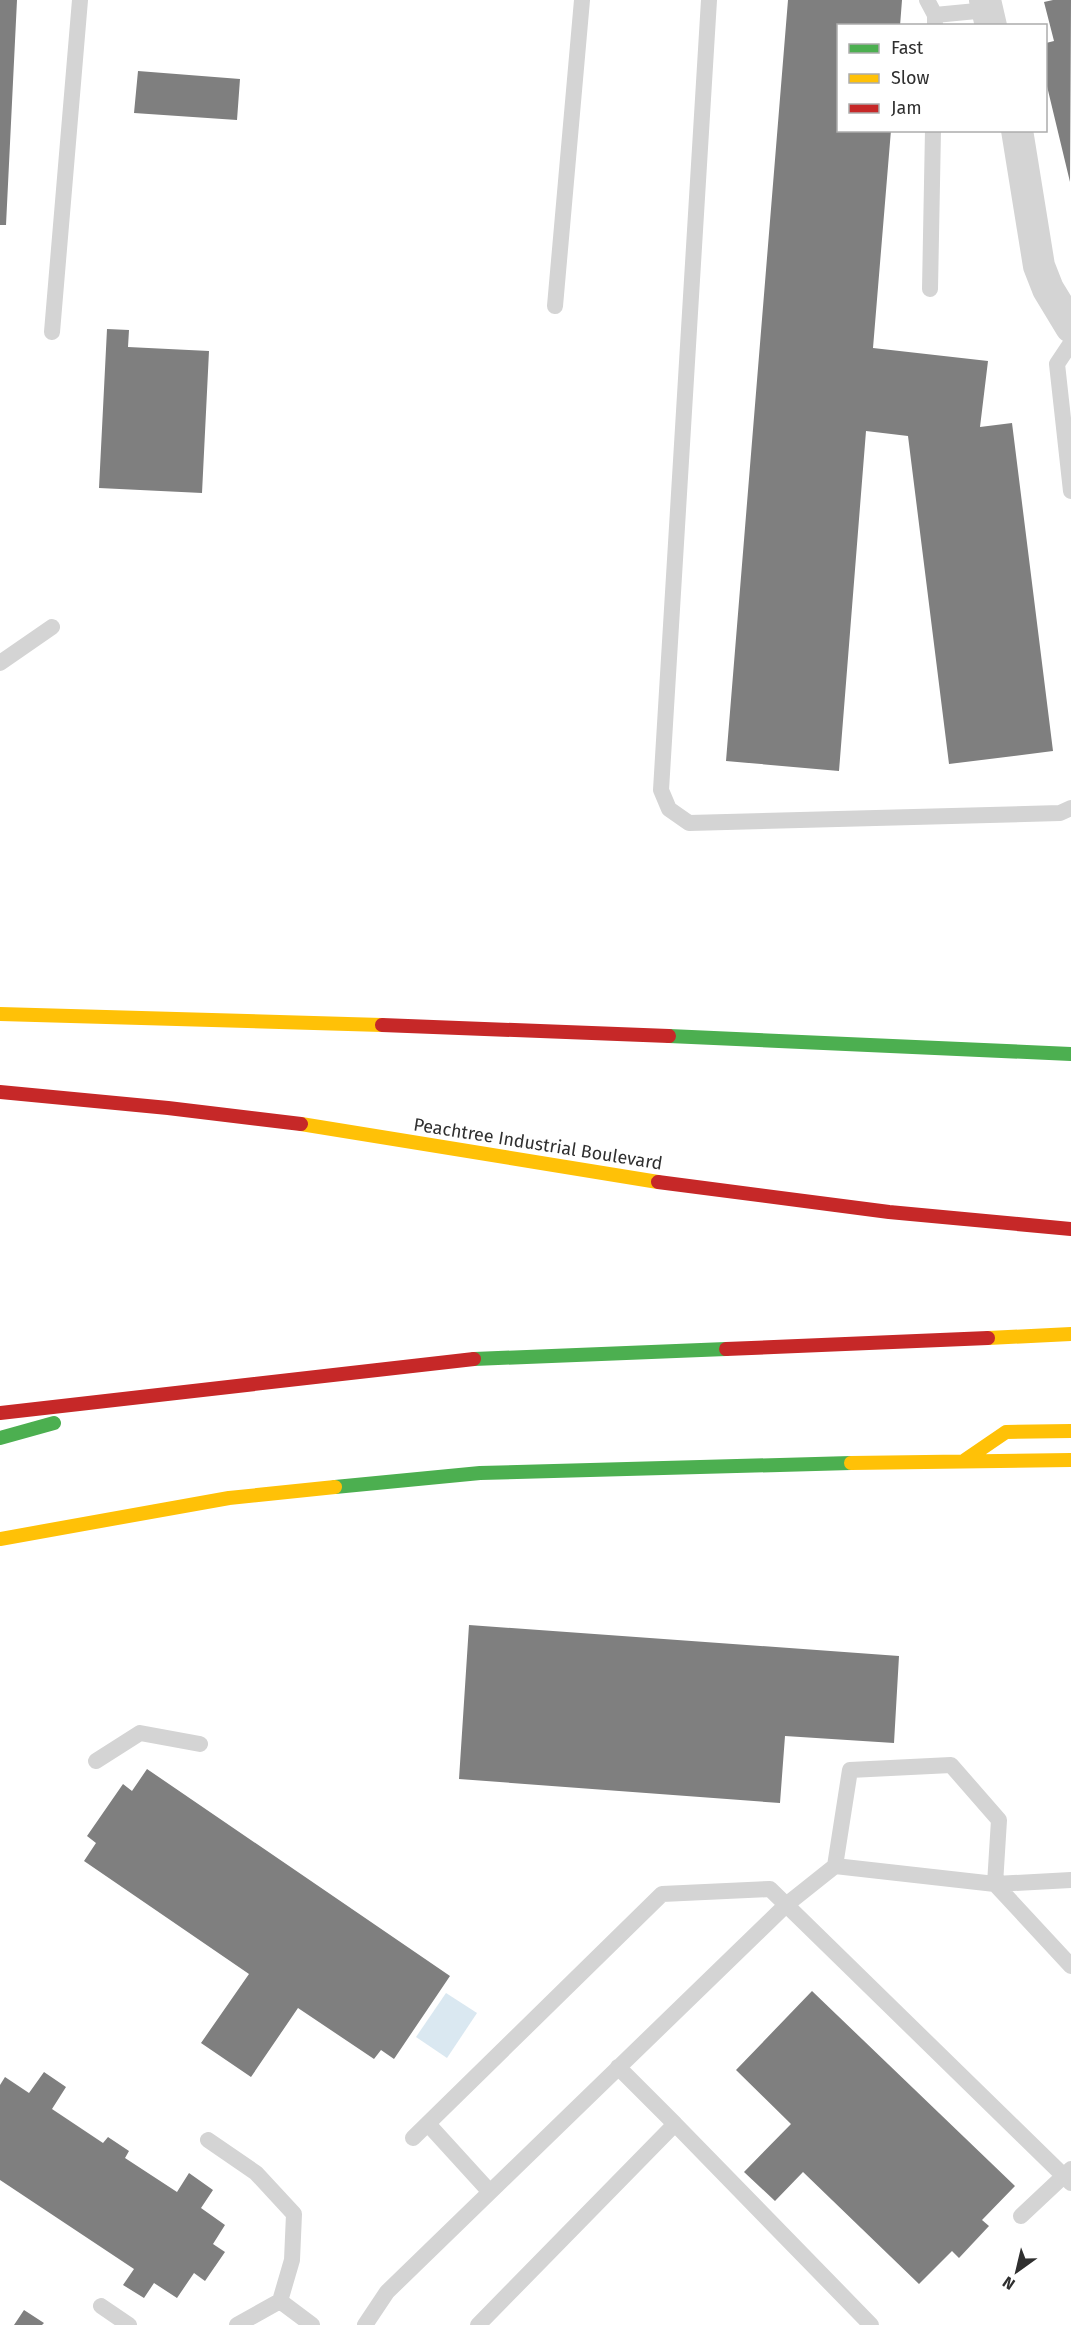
<svg xmlns="http://www.w3.org/2000/svg" width="1071" height="2325" font-family="'Fira Sans',sans-serif">
  <rect width="100%" height="100%" fill="#fff"/>
  <path fill="#dae8f1" d="M446,1993L477,2013L447,2058L416,2037Z"/>
  <path fill="#7f7f7f" d="M0,0H17L6,225H0Z
    M788,0H902L900,26H838V130H891L873,348L988,361L980,427L1012,423L1053,751L949,764L908,436L866,431L839,771L726,761Z
    M1053,0H1071L1070,182L1046,82V43L1054,41L1044,2Z
    M138,71L240,79L237,120L134,113Z
    M107,329L129,330L128,347L209,351L202,493L99,488Z
    M469,1625L899,1656L894,1743L785,1736L780,1803L459,1779Z
    M147,1769L450,1976L394,2059L381,2050L374,2059L298,2008L251,2077L201,2043L249,1974L84,1861L96,1843L87,1836L123,1784L132,1791Z
    M812,1991L1015,2186L982,2220L989,2226L959,2258L952,2251L919,2284L803,2172L775,2201L744,2172L791,2124L736,2070Z
    M44,2072L66,2087L52,2109L103,2143L108,2137L129,2151L125,2158L177,2192L189,2173L213,2190L201,2208L225,2225L213,2244L225,2252L205,2281L194,2273L177,2298L154,2283L144,2298L123,2285L134,2269L0,2180V2085L5,2077L29,2093Z
    M24,2310L44,2323L42,2325H14Z"/>
  <g fill="none" stroke-linecap="round" stroke-linejoin="round">
    <path stroke="#d4d4d4" stroke-width="16" d="M709,0L661,790L669,809L689,823L1060,813L1071,808
      M927,0L935,15
      M935,26V15L987,10
      M930,289L933,130
      M555,306L582,0
      M52,332L80,0
      M1071,343L1057,364L1071,491
      M0,663L52,627
      M96,1761L140,1733L200,1744
      M835,1866L850,1770L951,1765L999,1820L995,1884L1071,1966
      M618,2067L675,2124
      M428,2124L490,2192
      M413,2138L662,1894L770,1889L1071,2183
      M208,2140L256,2173L294,2214L292,2260L280,2301L237,2325
      M1021,2216L1071,2169
      M280,2301L312,2325
      M101,2306L129,2325
      M365,2325L387,2292L786,1905L835,1866L995,1884L1071,1880
      M478,2325L675,2124L871,2325"/>
    <path stroke="#d4d4d4" stroke-width="32" d="M985,0L991,26
      M1017,130L1039,266L1048,289L1071,327"/>
    <path stroke="#4caf50" stroke-width="14" d="M669,1036L1071,1054
      M474,1359L726,1349
      M0,1438L54,1423
      M335,1487L480,1473L851,1463"/>
    <path stroke="#ffc107" stroke-width="14" d="M0,1014L382,1025
      M301,1124L658,1182
      M988,1338L1071,1334
      M965,1460L1006,1432L1071,1431
      M851,1463L1071,1460
      M0,1539L229,1498L335,1487"/>
    <path stroke="#c62828" stroke-width="14" d="M382,1025L669,1036
      M0,1092L168,1108L301,1124
      M658,1182L889,1212L1071,1229
      M726,1349L988,1338
      M0,1413L474,1359"/>
  </g>
  <g text-anchor="middle" dominant-baseline="central" stroke-width="6" stroke-linejoin="round" paint-order="stroke">
    <g font-size="18" fill="#2f2f2f" stroke="#fff">
      <text transform="translate(538 1144) rotate(9)">Peachtree Industrial Boulevard</text>
    </g>
  </g>
  <rect x="837" y="24" width="210" height="108" fill="#ffffff" stroke="#acacac" stroke-width="1.5"/>
  <rect x="849" y="44" width="30" height="9" fill="#4caf50" stroke="#acacac" stroke-width="1.5"/>
  <text x="891" y="54" font-size="18" fill="#2f2f2f">Fast</text>
  <rect x="849" y="74" width="30" height="9" fill="#ffc107" stroke="#acacac" stroke-width="1.5"/>
  <text x="891" y="84" font-size="18" fill="#2f2f2f">Slow</text>
  <rect x="849" y="104" width="30" height="9" fill="#c62828" stroke="#acacac" stroke-width="1.5"/>
  <text x="891" y="114" font-size="18" fill="#2f2f2f">Jam</text>
  <g transform="translate(1017 2271) rotate(214)" stroke="#ffffff" stroke-width="4.5" paint-order="stroke">
  <path d="M0-4.5L10 22L0 15L-10 22Z" fill="#2f2f2f"/>
  <text y="-9" font-size="16" font-weight="bold" text-anchor="middle" fill="#2f2f2f">N</text>
  </g>
</svg>
